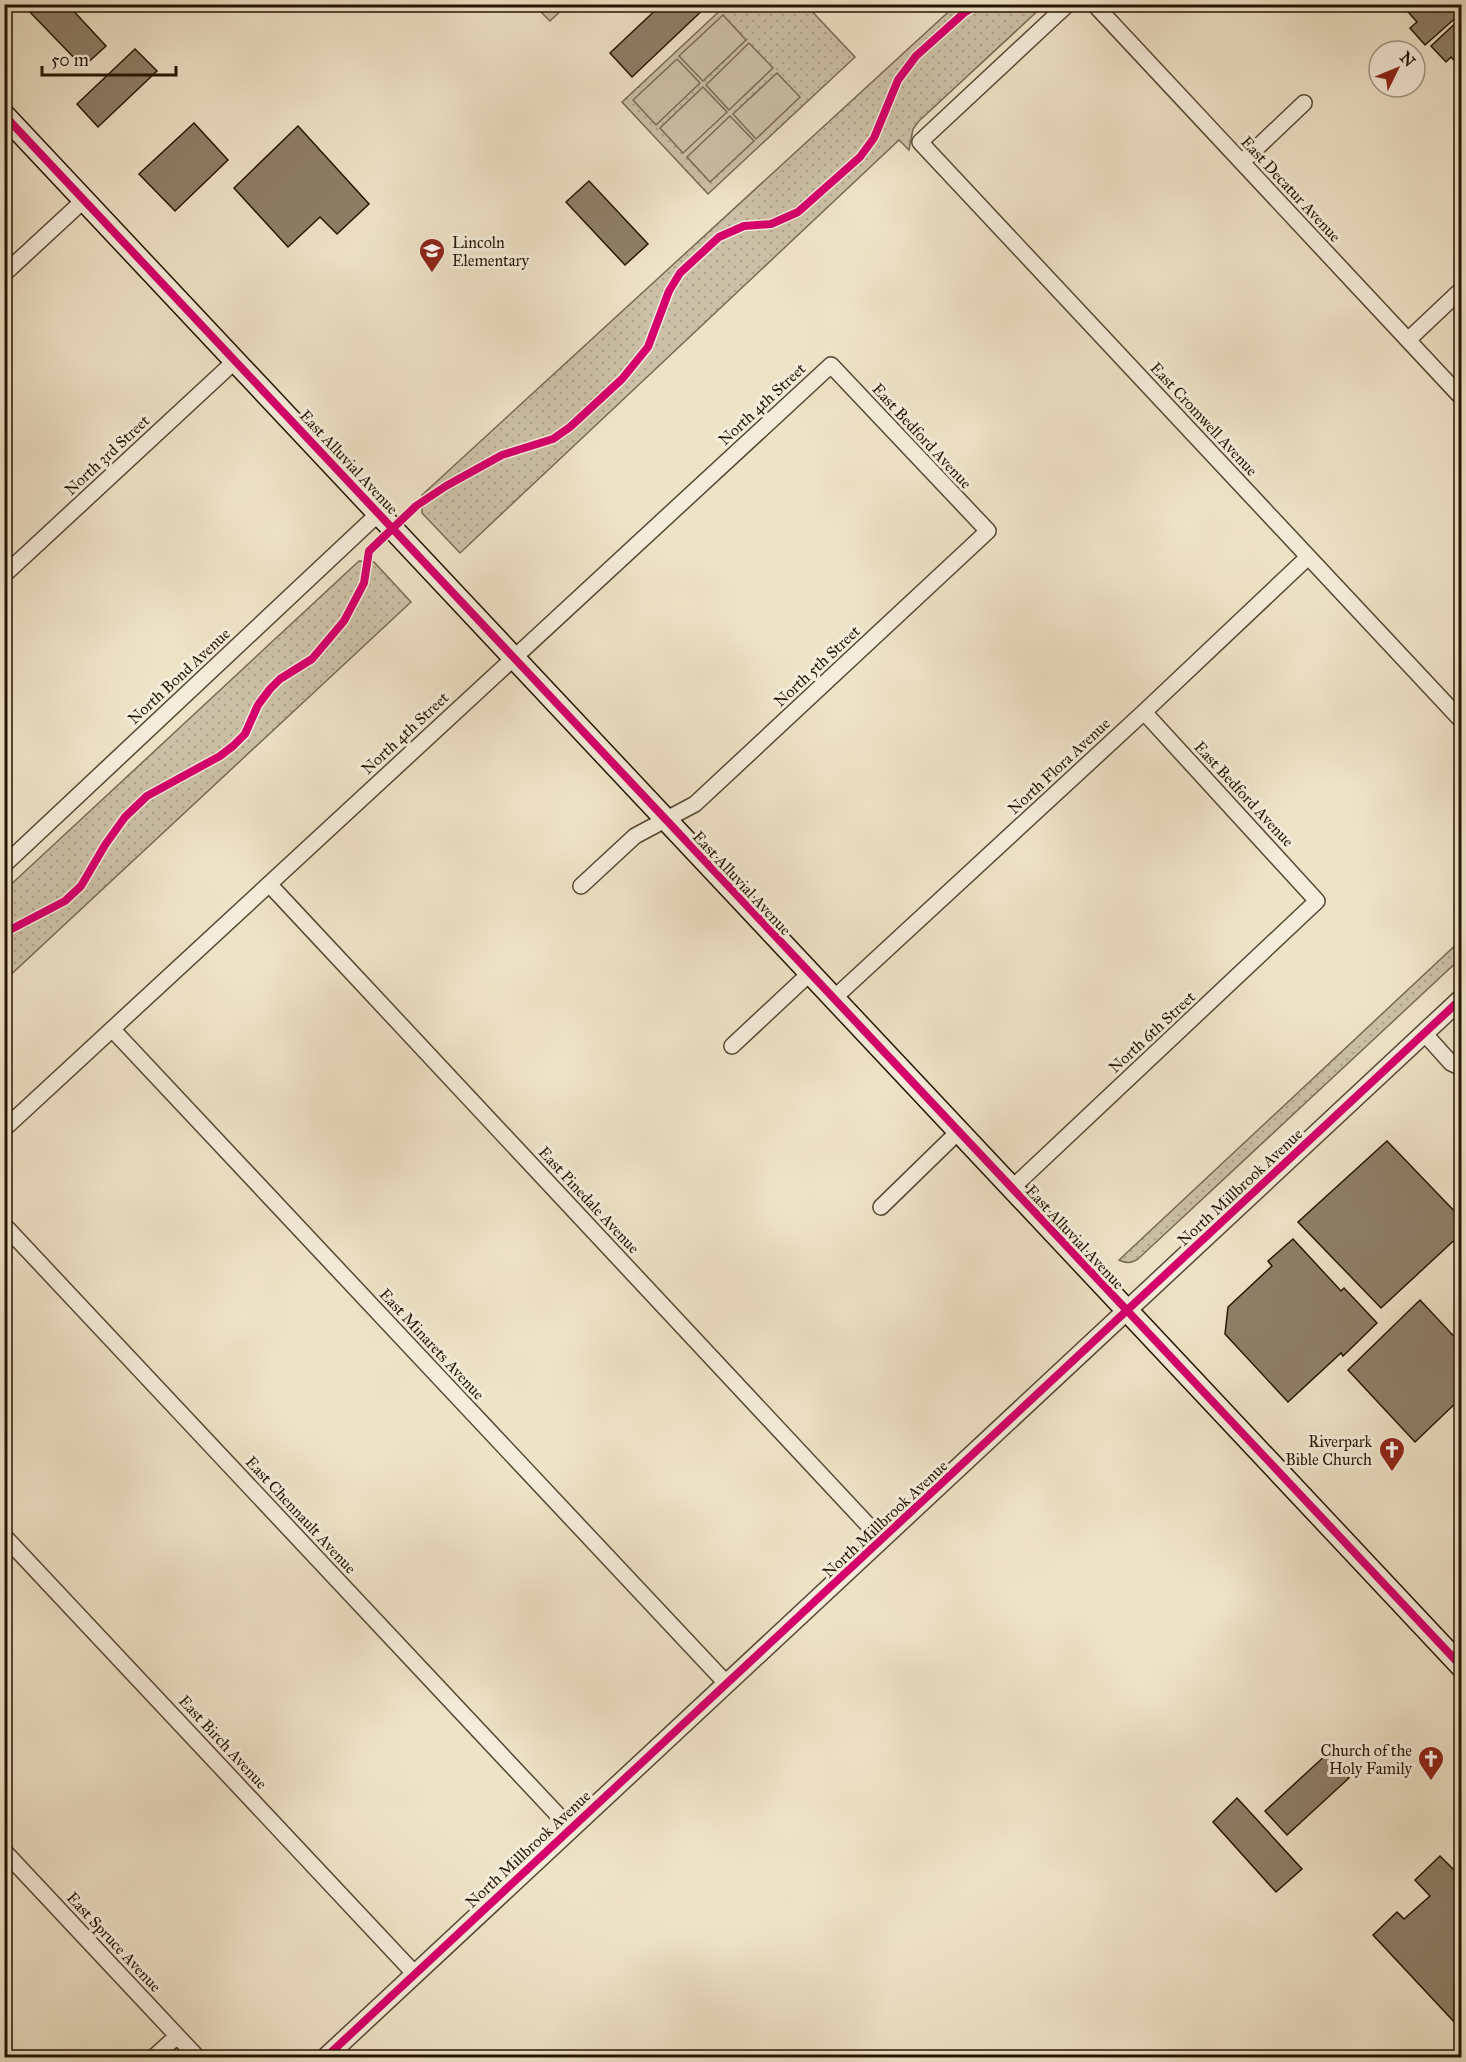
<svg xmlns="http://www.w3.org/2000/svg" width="1466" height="2062" font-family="'IM FELL Great Primer',serif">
  <defs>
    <pattern id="park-dots" width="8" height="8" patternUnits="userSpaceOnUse" patternTransform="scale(1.5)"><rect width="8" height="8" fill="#ccc0a6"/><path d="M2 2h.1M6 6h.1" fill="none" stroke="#afa48d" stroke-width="1.8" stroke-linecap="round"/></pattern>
  </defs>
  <rect width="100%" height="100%" fill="#efe3c7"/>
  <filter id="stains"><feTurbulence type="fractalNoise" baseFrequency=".00333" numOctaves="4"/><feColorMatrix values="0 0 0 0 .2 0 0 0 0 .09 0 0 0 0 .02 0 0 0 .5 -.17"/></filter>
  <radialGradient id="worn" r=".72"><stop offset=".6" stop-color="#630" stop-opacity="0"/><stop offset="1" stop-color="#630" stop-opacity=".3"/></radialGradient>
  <path fill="url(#park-dots)" stroke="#786a54" stroke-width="1.5" d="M957,4L1044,5L919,121L913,129L909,150L899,140L460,553L422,513V495Z
    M726,5H806L855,57L708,194L622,102Z
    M359,561L374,562L411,602L5,980V890Z
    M1461,940V958L1138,1259C1131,1263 1127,1264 1119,1260Z"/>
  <path fill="#ccc0a6" stroke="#786a54" stroke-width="1.5" d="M534,5H567L550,21Z
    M723,15L746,40L703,81L679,56Z
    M749,43L773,68L729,110L706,85Z
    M677,59L700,83L656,125L633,100Z
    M777,73L800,97L756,139L733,114Z
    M703,87L727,112L683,153L660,128Z
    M730,116L754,141L710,182L687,157Z"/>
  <path fill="#8e8068" stroke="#241502" stroke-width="1.5" d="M32,4H67L106,46L83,67L27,9Z
    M662,4H709L632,77L610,53Z
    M1401,4H1452L1460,14L1425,45L1410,28L1417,22Z
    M1462,17V69L1451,57L1446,62L1431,46Z
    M135,49L157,71L98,127L77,104Z
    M194,123L228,160L175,211L139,174Z
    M298,126L369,204L337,234L320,217L288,247L234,188Z
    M589,181L648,244L625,265L566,202Z
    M1387,1141L1462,1219V1233L1381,1308L1298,1222Z
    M1293,1239L1341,1291L1344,1288L1377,1323L1343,1356L1341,1353L1288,1402L1225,1334L1228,1307L1272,1266L1268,1261Z
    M1420,1300L1462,1345V1397L1415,1442L1348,1370Z
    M1327,1754L1349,1778L1287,1835L1265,1811Z
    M1237,1798L1302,1869L1276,1892L1213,1822Z
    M1440,1856L1462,1878V2021L1457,2025L1373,1935L1397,1912L1404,1919L1430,1896L1415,1880Z"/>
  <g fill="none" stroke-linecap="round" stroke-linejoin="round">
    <defs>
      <path id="minor" d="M1068,4L920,142L1462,721
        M1094,4L1462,398
        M1242,162L1304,103
        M4,274L84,200
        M1408,340L1462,289
        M4,575L235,361
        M4,865L378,514
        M269,884L882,1540
        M833,999L1144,712L1308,557
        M112,1029L726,1683
        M1424,1033L1451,1063L1462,1068
        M732,1046L809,974
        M4,1129L831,365L988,531L695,804L635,836L581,886
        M1011,1189L1317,901L1144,712
        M881,1207L958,1132
        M4,1225L571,1829
        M4,1536L414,1973
        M4,1851L198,2058
        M153,2058L177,2036"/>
      <path id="tertiary" d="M325,2058L1462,998"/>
      <path id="secondary" d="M4,115L1462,1667"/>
    </defs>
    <use href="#minor" stroke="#574833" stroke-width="18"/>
    <use href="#tertiary" stroke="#574833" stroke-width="21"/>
    <use href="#secondary" stroke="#241502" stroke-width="24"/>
    <use href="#minor" stroke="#f5eddb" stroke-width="15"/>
    <use href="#tertiary" stroke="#f5eddb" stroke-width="18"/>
    <use href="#secondary" stroke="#f5eddb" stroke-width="21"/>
    <defs>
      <path id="cycleway" d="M4,115L1462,1667
        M4,933L65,901L81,886L105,845L125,817L147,796L220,756L233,746L245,734L258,705L270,689L280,679L312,659L344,621L364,583L369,551L416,506L446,486L502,455L553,439L570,427L622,379L648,347L669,291L680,273L719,237L744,226L771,224L798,212L860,157L874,138L898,80L916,56L964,13L978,4
        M325,2058L1462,998"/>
    </defs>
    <use href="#cycleway" stroke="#f5eddb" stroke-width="11"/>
    <use href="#cycleway" stroke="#d6006c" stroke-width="8"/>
  </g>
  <defs>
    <symbol id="school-pin" viewBox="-11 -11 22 30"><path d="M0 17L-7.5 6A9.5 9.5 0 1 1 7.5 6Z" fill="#8f2418" stroke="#f5eddb"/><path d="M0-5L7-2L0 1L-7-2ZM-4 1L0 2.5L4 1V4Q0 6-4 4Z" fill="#fff"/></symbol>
    <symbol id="church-pin" viewBox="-11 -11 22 30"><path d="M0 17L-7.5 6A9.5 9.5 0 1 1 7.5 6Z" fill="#8f2418" stroke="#f5eddb"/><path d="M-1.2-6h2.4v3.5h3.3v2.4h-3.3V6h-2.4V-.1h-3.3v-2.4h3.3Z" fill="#fff"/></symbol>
  </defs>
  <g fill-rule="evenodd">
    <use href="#school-pin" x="417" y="236" width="30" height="40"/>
    <use href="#church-pin" x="1377" y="1435" width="30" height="40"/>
    <use href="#church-pin" x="1416" y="1744" width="30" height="40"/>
  </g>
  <g text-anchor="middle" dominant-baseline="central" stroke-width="6" stroke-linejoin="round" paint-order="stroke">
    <g font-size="16" fill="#241502" stroke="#f5eddb">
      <text transform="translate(1291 189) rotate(47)">East Decatur Avenue</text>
      <text transform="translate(762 404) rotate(-43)">North 4th Street</text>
      <text transform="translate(1204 419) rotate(47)">East Cromwell Avenue</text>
      <text transform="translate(922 436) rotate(47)">East Bedford Avenue</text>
      <text transform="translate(107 455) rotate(-43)">North 3rd Street</text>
      <text transform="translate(349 462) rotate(47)">East Alluvial Avenue</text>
      <text transform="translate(817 666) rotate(-43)">North 5th Street</text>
      <text transform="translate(179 676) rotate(-43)">North Bond Avenue</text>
      <text transform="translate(405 733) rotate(-43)">North 4th Street</text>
      <text transform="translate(1059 766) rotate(-43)">North Flora Avenue</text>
      <text transform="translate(1244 794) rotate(47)">East Bedford Avenue</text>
      <text transform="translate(742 883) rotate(47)">East Alluvial Avenue</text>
      <text transform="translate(1152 1032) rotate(-43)">North 6th Street</text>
      <text transform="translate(1240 1187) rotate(-43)">North Millbrook Avenue</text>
      <text transform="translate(589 1200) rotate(47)">East Pinedale Avenue</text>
      <text transform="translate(1075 1237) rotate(47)">East Alluvial Avenue</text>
      <text transform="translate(432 1344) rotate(47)">East Minarets Avenue</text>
      <text transform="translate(301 1515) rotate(47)">East Chennault Avenue</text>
      <text transform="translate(885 1519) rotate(-43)">North Millbrook Avenue</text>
      <text transform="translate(223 1742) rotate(47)">East Birch Avenue</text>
      <text transform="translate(528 1849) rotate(-43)">North Millbrook Avenue</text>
      <text transform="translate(114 1942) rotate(47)">East Spruce Avenue</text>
    </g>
    <g font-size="16" fill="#241502" stroke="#f5eddb" text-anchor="end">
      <text x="452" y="242" text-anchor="start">Lincoln<tspan x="452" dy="18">Elementary</tspan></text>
      <text x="1372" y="1441">Riverpark<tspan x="1372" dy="18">Bible Church</tspan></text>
      <text x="1412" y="1750">Church of the<tspan x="1412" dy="18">Holy Family</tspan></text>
    </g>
  </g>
  <rect width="1466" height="2062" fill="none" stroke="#efe3c7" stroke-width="24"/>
  <rect x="6" y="6" width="1454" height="2050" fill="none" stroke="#241502" stroke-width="3"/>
  <rect x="12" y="12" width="1442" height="2038" fill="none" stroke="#241502" stroke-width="1.5"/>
  <g transform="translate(1397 69) rotate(47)"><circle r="28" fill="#f5eddb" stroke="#a19784" stroke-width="1.5"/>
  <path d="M0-4.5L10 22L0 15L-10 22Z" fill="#8f2418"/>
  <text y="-9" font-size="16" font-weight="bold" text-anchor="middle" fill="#241502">N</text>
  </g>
  <path d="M42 66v9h134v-9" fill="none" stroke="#241502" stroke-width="3"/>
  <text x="51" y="66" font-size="18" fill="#241502" stroke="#f5eddb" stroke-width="4.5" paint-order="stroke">50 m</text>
  <rect width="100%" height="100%" filter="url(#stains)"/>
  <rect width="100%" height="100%" fill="url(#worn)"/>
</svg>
